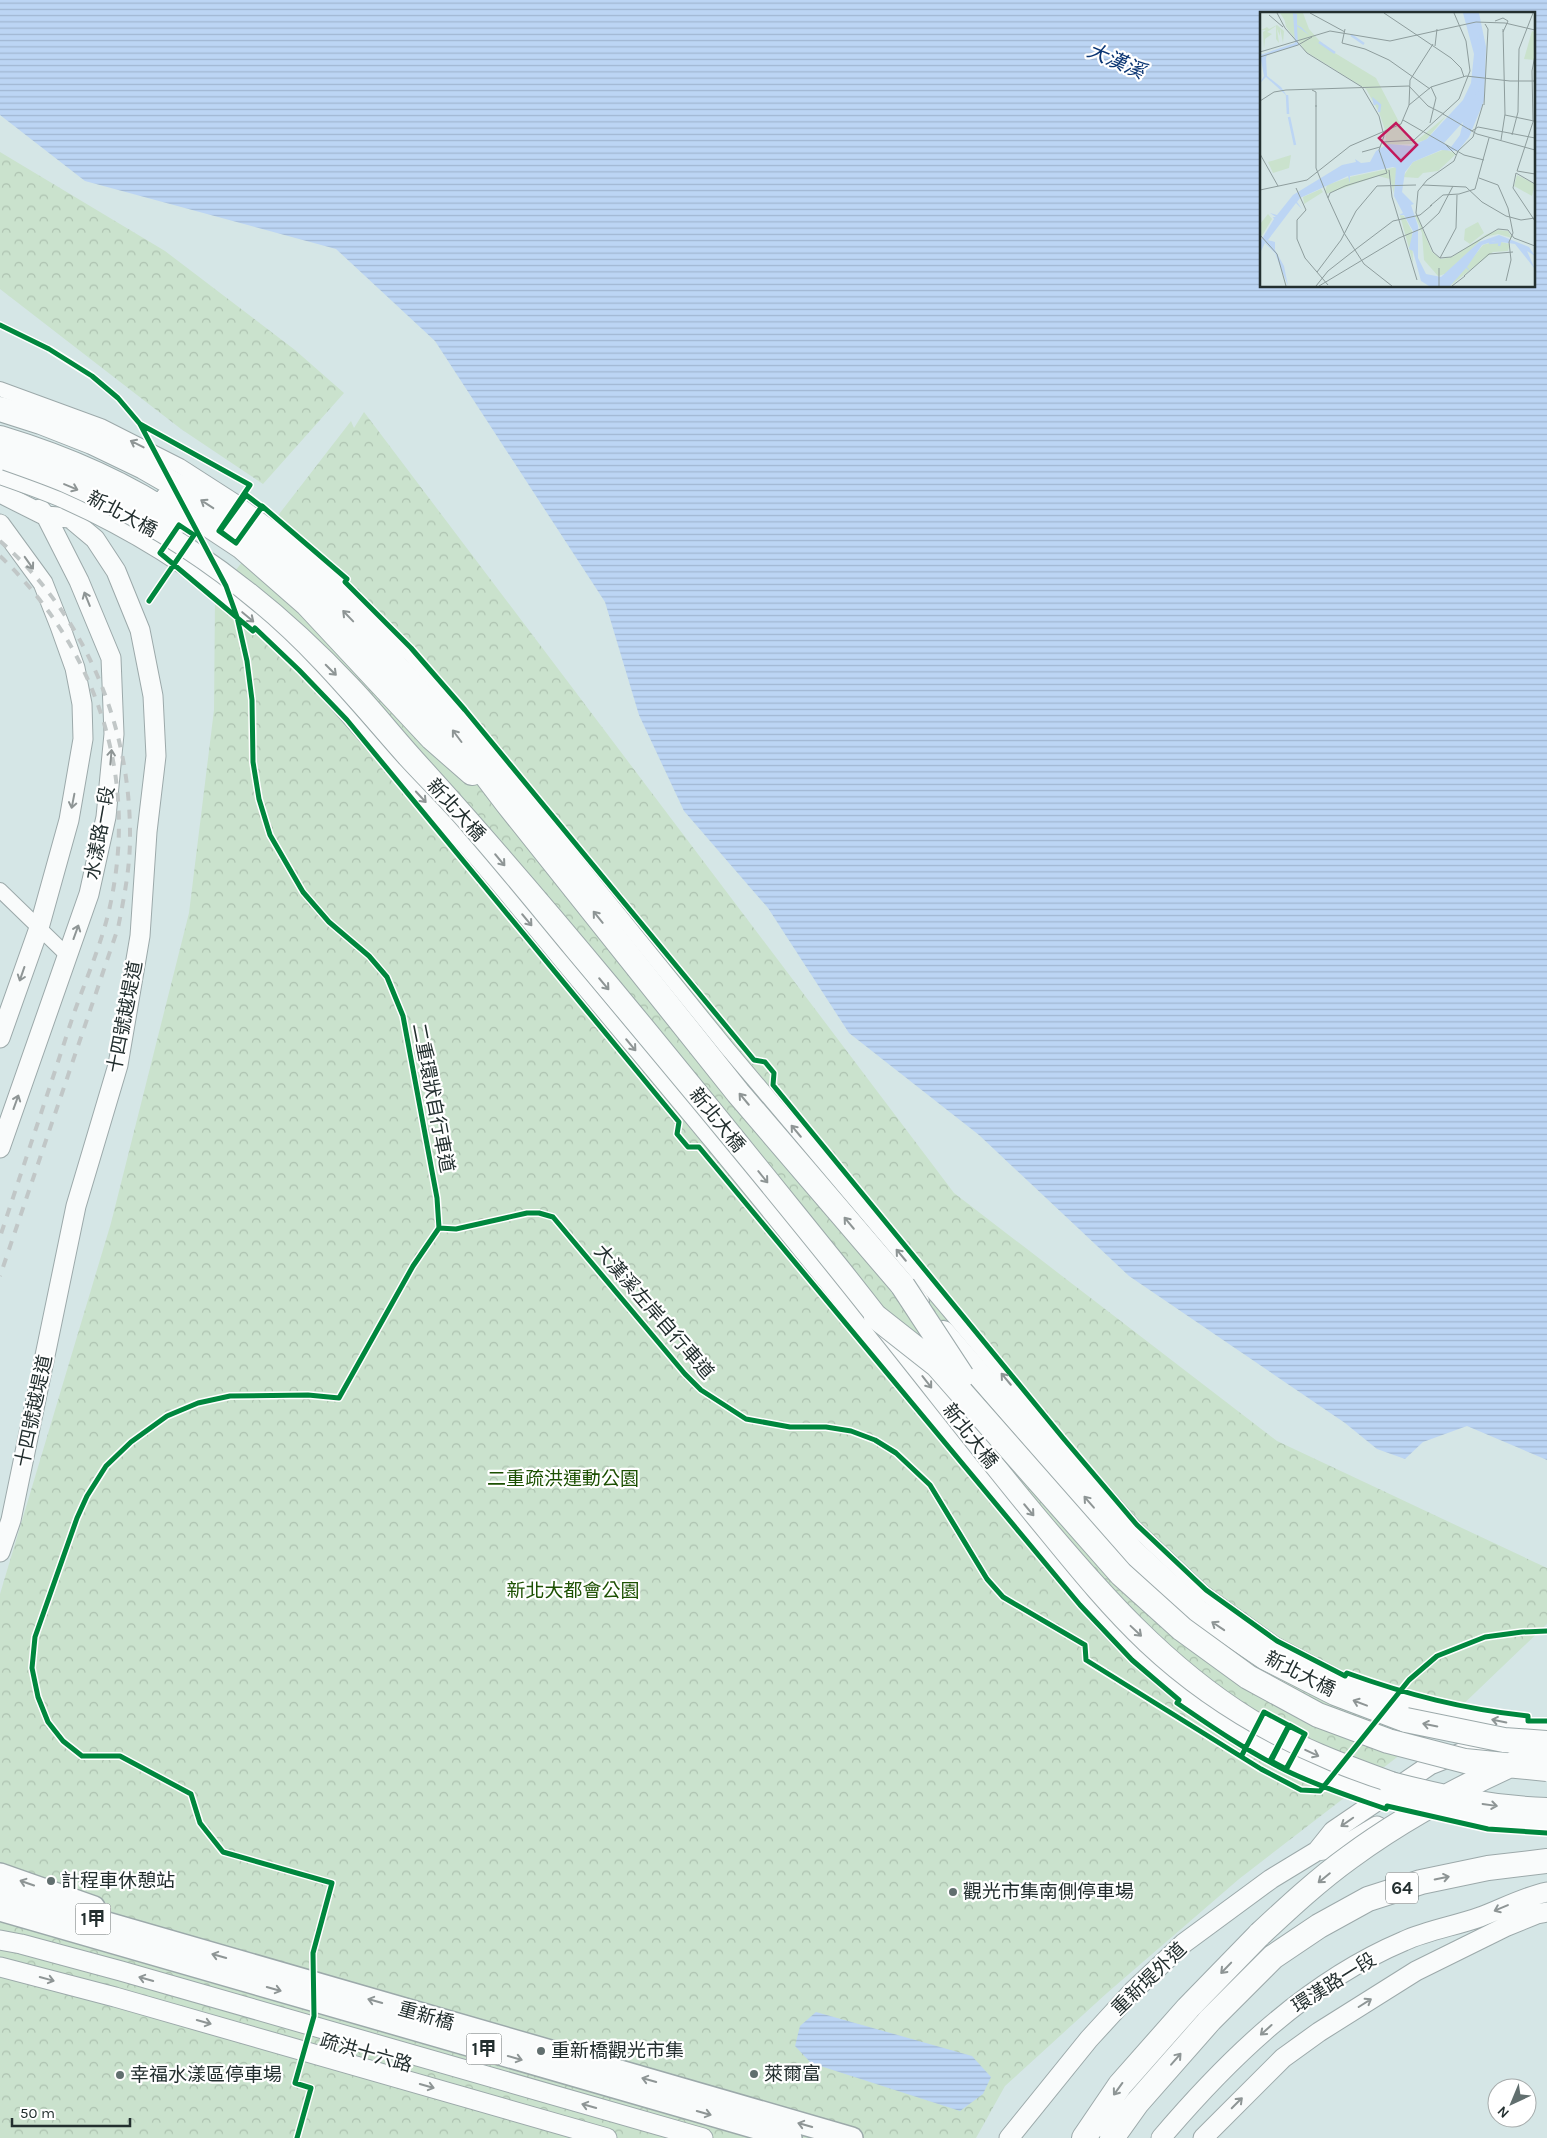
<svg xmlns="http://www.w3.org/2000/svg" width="1547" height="2138" font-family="Karla,'Noto Sans TC',sans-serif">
  <defs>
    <pattern id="forest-crowns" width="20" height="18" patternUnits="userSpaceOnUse" patternTransform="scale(1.25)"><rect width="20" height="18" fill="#cae2cd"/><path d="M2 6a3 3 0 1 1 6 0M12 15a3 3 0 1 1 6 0" fill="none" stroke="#adc2b0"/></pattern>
    <pattern id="water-rules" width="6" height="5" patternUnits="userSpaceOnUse" patternTransform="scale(1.25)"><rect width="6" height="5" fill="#bcd5f4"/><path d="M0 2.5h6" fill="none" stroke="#a1b7d2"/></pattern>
  </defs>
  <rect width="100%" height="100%" fill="#d5e6e6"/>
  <path fill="url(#forest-crowns)" d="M0,152L165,251L295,350L344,393L263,484L181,429L0,289Z
    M364,412L954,1193L1277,1441L1547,1568V1624L1453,1714L1239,1879L1107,1993L1005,2086L976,2138H0V1594L111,1223L189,913L214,710L215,597L351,421L354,428Z"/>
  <path fill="url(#water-rules)" fill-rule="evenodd" d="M0,0H1547V1460L1467,1426L1423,1442L1405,1459L1377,1449L1345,1423L1129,1276L979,1135L849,1033L768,908L684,811L639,715L605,602L435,341L336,249L85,181L0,115ZM1261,14H1533V286H1261Z
    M816,2012L972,2056L991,2077L983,2094L960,2111L811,2063L795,2046L800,2026Z"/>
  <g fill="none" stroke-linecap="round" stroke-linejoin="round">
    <defs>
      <path id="street" d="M0,389L101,426L180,466L236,502L300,549L358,602L407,651L461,713L520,792L727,1048L1059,1441L1135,1528L1204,1593L1275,1644L1342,1679L1411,1704L1508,1723L1547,1727
        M0,890L67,955"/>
      <path id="secondary" d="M0,493L46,516L70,518L95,539L116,571L140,630L153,696L156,756L147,832L140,936L118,1065L76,1206L11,1520L0,1552
        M0,524L43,583L60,626L75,668L82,704L83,739L69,820L39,928L0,1038
        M0,1148L89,894L106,817L114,734L111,658L79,581L46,516L40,509
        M1317,1851L1342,1847L1377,1826
        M0,1940L21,1944L121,1971L703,2138
        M0,1967L115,1997L607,2138
        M1009,2138L1089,2039L1133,1991L1184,1943L1271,1879L1317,1851L1333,1831L1430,1765L1499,1738
        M1161,2138C1228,2059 1307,1982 1404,1941C1428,1930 1455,1926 1480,1917C1502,1909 1523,1897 1547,1892
        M1203,2138L1283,2058L1319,2032L1416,1971L1505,1927L1537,1914L1547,1912"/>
      <path id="primary" d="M0,1874L94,1907
        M0,1892L852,2138
        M0,1910L791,2138"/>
      <path id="highway" d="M0,409L41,422L92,442L144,467L203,501L266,544L331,599L385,654L447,724L507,803L738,1093L917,1302
        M0,438C63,457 125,483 180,521
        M0,461C134,501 254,587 349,688C372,712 392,738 414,762C563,926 702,1101 841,1273C906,1355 969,1439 1036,1519C1099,1594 1164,1668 1248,1720C1293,1748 1342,1766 1391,1784
        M168,498L242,547L307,604L432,738L472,773
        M943,1333L1132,1551L1197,1611L1266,1658L1335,1693L1406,1720
        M1084,2138L1120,2085L1188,2008L1260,1934
        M1112,2138L1137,2103L1210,2020L1273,1957L1319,1926L1368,1899L1421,1882L1488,1868L1547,1861"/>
    </defs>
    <use href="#street" stroke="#9ca9aa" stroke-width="16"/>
    <use href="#secondary" stroke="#9ca9aa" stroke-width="21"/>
    <use href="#primary" stroke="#9ca9aa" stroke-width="24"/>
    <use href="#highway" stroke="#9ca9aa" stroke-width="26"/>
    <use href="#street" stroke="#f9fbfb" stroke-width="14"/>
    <use href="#secondary" stroke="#f9fbfb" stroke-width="19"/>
    <use href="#primary" stroke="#f9fbfb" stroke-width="21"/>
    <use href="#highway" stroke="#f9fbfb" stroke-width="24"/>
    <path stroke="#c1c7c7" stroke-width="4" stroke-dasharray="9 9" stroke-linecap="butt" d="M0,541C85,615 131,726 130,838C130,868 124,898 118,928L0,1276
      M0,556C93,645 137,768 112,896C104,941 84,982 70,1025C47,1096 23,1167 0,1237"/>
    <defs>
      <path id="street-bridge" d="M0,477C20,484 40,491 59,499C127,529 192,569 248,616C303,661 347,716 394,769C416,793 439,815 459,839C494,879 527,920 561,961C663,1083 765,1205 864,1330C921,1401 977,1474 1036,1545C1067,1583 1099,1622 1135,1656C1240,1755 1402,1824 1547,1826"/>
      <path id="highway-bridge" d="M903,1286L962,1376
        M876,1317L937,1365L1121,1574L1182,1629L1248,1677L1318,1715L1388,1741L1465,1761L1547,1769
        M1406,1720L1504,1740L1547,1743
        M1391,1784C1445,1798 1491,1808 1547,1810
        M1260,1934C1289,1907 1318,1880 1350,1857C1411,1812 1478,1778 1547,1749"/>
    </defs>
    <use href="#street-bridge" stroke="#9ca9aa" stroke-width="16" stroke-linecap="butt"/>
    <use href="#highway-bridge" stroke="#9ca9aa" stroke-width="26" stroke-linecap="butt"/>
    <use href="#street-bridge" stroke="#f9fbfb" stroke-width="14"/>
    <use href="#highway-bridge" stroke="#f9fbfb" stroke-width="24"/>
    <defs>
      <path id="cycleway" d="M0,325L49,349L92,376L118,398L140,424L226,586L237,617L247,661L252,700L253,762L259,799L270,835L303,892L329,922L369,956L387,977L403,1016L437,1198L439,1228L413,1266L339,1398L308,1395L230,1396L198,1403L167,1416L131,1442L106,1466L87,1496L77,1518L35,1637L32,1668L38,1697L48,1722L63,1741L82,1756H120L191,1794L200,1823L223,1852L332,1883L313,1953L314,2016L295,2083L311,2088L297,2138
        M140,424L250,485L219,531L236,543L262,507L246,495L220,531L236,543L262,507L245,494L219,531L236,543L262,506L347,579L345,582L411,648L465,710L754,1060L765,1062L774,1073L773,1085L1063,1438L1137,1525L1206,1590L1277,1641L1345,1676L1347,1673C1408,1695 1463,1709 1528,1716V1721H1547
        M149,601L194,535L179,525L160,553L253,631L255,628L299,670L347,720L679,1122L677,1134L688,1147H699L1080,1605L1132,1660L1179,1700L1177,1703C1212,1727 1247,1751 1285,1770C1317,1786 1352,1797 1386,1809L1387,1806L1488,1829L1547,1833
        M439,1228L456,1229L527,1213H539L553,1217L685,1374L701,1390L746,1419L790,1427H826L851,1431L875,1440L896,1453L930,1485L987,1579L1003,1597L1085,1645L1086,1660L1261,1769L1301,1790L1320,1791L1409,1680L1437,1656L1485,1637L1522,1632L1547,1631
        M1242,1755L1264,1712L1305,1734L1286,1769L1270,1761L1289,1725L1305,1734L1286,1769L1271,1761L1289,1726L1305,1734L1286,1770"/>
    </defs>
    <use href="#cycleway" stroke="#fff" stroke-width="8"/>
    <use href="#cycleway" stroke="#00873e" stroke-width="5"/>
  </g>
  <defs><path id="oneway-shaft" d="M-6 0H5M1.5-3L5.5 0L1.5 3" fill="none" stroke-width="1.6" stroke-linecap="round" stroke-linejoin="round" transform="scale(1.25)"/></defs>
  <g stroke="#8e9595">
    <use href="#oneway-shaft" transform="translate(137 444) rotate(-153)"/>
    <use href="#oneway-shaft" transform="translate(71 487) rotate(23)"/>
    <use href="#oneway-shaft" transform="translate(207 504) rotate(-147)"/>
    <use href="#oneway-shaft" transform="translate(29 563) rotate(55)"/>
    <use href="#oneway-shaft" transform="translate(87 599) rotate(-112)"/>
    <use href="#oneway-shaft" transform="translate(348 616) rotate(-134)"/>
    <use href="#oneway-shaft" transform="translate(248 617) rotate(40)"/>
    <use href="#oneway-shaft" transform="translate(331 670) rotate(45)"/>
    <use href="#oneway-shaft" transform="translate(457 736) rotate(-127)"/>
    <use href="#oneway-shaft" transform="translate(111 757) rotate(-85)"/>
    <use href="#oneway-shaft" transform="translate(421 797) rotate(47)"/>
    <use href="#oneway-shaft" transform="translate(73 801) rotate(101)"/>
    <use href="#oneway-shaft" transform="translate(500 860) rotate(50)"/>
    <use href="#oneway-shaft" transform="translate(598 917) rotate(-129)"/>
    <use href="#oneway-shaft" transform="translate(527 920) rotate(50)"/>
    <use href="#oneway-shaft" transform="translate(76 932) rotate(-70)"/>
    <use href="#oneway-shaft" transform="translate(22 974) rotate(109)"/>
    <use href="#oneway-shaft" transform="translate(604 984) rotate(50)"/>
    <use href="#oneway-shaft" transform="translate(631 1045) rotate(50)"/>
    <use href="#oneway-shaft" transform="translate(744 1099) rotate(-130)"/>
    <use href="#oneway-shaft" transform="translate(16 1102) rotate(-70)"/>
    <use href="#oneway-shaft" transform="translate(796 1131) rotate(-130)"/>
    <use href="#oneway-shaft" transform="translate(763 1177) rotate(51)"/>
    <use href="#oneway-shaft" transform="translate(849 1223) rotate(-130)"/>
    <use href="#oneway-shaft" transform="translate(901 1255) rotate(-130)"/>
    <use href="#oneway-shaft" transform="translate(1006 1379) rotate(-130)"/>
    <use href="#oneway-shaft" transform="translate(927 1382) rotate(52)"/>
    <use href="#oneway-shaft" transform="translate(1089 1502) rotate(-131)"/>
    <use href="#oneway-shaft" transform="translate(1029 1510) rotate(50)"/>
    <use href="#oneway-shaft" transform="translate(1218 1626) rotate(-146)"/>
    <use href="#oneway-shaft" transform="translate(1136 1631) rotate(43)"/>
    <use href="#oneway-shaft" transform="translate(1360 1703) rotate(-159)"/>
    <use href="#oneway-shaft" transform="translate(1499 1721) rotate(-168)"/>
    <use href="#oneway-shaft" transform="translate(1430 1725) rotate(-169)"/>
    <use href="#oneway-shaft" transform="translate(1312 1753) rotate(25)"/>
    <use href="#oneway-shaft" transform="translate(1490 1805) rotate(8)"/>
    <use href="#oneway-shaft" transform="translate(1347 1822) rotate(145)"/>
    <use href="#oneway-shaft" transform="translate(1324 1878) rotate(141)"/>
    <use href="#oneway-shaft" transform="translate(1442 1878) rotate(-12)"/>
    <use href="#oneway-shaft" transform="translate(27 1883) rotate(-161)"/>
    <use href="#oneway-shaft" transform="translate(1501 1908) rotate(157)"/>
    <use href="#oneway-shaft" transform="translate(219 1956) rotate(-164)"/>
    <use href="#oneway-shaft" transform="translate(1226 1968) rotate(134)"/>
    <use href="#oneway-shaft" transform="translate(47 1979) rotate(15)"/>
    <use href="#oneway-shaft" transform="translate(146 1979) rotate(-164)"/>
    <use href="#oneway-shaft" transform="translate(274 1989) rotate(16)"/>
    <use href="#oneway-shaft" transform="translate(375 2001) rotate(-164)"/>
    <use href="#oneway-shaft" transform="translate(1365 2003) rotate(-32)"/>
    <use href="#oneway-shaft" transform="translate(204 2022) rotate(16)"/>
    <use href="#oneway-shaft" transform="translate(1266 2030) rotate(138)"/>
    <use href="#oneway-shaft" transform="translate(515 2058) rotate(16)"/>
    <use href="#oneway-shaft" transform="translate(1176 2059) rotate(-49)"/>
    <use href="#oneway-shaft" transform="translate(649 2080) rotate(-164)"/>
    <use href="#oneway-shaft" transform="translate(427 2086) rotate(16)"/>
    <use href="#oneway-shaft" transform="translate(1118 2089) rotate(126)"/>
    <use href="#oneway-shaft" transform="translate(1237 2103) rotate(-45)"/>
    <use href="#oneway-shaft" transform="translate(589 2106) rotate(-164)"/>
    <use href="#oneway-shaft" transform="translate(704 2113) rotate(16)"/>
    <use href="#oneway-shaft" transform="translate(805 2125) rotate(-164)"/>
  </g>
  <g fill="#616f6f" stroke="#fff" stroke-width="2">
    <circle cx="51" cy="1881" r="5"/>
    <circle cx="953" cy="1892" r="5"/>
    <circle cx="541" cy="2051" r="5"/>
    <circle cx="754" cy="2074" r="5"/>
    <circle cx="120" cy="2075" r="5"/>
  </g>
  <g text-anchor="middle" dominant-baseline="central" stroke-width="4.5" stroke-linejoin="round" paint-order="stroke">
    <g fill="#fff" stroke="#656d6d" stroke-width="1">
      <rect x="1386" y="1872.5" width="32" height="31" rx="4"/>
      <rect x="75.5" y="1903.5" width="35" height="31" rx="4"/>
      <rect x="466.5" y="2033.5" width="35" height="31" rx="4"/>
    </g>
    <g font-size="18" font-weight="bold" fill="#232f2f">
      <text x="1402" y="1888">64</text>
      <text x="93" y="1919">1甲</text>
      <text x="484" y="2049">1甲</text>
    </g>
    <g font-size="19" fill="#232f2f" stroke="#fff">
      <text transform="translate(122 514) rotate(28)">新北大橋</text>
      <text transform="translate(456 810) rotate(48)">新北大橋</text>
      <text transform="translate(100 833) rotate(-80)">水漾路一段</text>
      <text transform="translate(125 1017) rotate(-79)">十四號越堤道</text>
      <text transform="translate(433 1098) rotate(79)">二重環狀自行車道</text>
      <text transform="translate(717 1120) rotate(51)">新北大橋</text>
      <text transform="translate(654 1312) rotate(49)">大漢溪左岸自行車道</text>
      <text transform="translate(34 1411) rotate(-78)">十四號越堤道</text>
      <text transform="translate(970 1436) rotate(52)">新北大橋</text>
      <text transform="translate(1300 1674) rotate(27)">新北大橋</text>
      <text transform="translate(1149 1979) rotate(-44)">重新堤外道</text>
      <text transform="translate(1334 1983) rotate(-32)">環漢路一段</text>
      <text transform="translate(426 2016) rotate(16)">重新橋</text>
      <text transform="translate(366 2053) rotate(16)">疏洪十六路</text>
    </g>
    <g font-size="19" fill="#1c5002" stroke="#fff">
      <text x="563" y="1479">二重疏洪運動公園</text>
      <text x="573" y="1591">新北大都會公園</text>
    </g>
    <g font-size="19" fill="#232f2f" stroke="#fff" text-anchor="start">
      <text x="61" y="1881">計程車休憩站</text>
      <text x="963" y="1892">觀光市集南側停車場</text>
      <text x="551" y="2051">重新橋觀光市集</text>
      <text x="764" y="2074">萊爾富</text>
      <text x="130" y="2075">幸福水漾區停車場</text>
    </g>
    <g font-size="20" font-style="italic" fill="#0a3573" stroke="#fff">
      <text transform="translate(1116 61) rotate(23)">大漢溪</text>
    </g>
  </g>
  <g transform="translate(1260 12)">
    <rect width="275" height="275" fill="#d5e6e6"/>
    <path d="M17,13L24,19L23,31L20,16V24L17,17L19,31L16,27V14L7,20L12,22L5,27L4,37L3,20L6,18H1L7,15L9,17Z" fill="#cae2cd"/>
    <path d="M20,1H43L49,17L65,35L116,66L149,129L155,130L186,104L166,128L151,132L125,133L126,121L119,100L106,77L45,39ZM272,19L275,20L274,48L264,47ZM31,143L29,156L13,161L8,150ZM137,155L134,181L140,203L144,204L152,219L153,251L130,167L118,164L66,182L65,179L67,173L90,165ZM257,163L275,172L272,184L254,174ZM8,202L12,207L0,227V212ZM155,204H157L172,240L181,247L192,245L225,223L238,218L248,219L252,226L238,222L224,225L188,261L178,264L164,248L162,221ZM218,210L224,221L210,232L204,228L205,217ZM236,229L250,232L248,239L233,240L190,274L223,233Z" fill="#cae2cd"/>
    <path d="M36,1L50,23L36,28L26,15L24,5ZM185,137L196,142L178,159L163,161L158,166L143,165L153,150ZM61,177L63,180L44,192L43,185Z" fill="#cae2cd"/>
    <path d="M33,1L37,2V13L41,15L49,23L37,14L38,33L7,43L6,46L7,64L21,75L27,84L6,65L0,71L4,64L0,43L35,31ZM203,1H219L226,35L224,89L209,125L198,139L181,138L153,150L145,160L142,180L154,192L151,193L158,214V246L166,262L181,265L219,230L239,223L269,235L275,244L267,239L275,257L255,232L234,229L222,233L207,255L210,259L206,256L190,274H169L161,269L153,239L149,237L153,219L144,203H139L143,201L134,184L136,156L133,155L90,164V171L88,164L40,186L37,190L42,197L36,191L8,228L15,230V238L24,254L28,274L15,241L5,231L0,241V230L14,207L13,205H16L10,201L17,203L33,183L82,153L96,150L95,147L101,151L110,150L116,139L128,132L151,134L167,127L203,88L211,71L214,42ZM203,110L200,123L191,135L184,131Z" fill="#bcd5f4" fill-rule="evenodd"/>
    <path fill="none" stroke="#bcd5f4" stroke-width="2.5" d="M216,13L222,42L220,63M91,23L104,32M59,30L75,41M219,67L216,87L219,92M27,83L28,102M115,93L114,88L120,93L119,100M29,105L35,133M229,231L240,230L239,234"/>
    <path fill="none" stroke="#8e9d9d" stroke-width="1" d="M17,1L25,16L47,41L102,75L119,104L124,124L119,138L127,161L85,174L70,181L68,186L84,221L104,252L132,274M50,1L85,20M124,1L191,46L201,56L204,65M194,1L206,29M9,3L23,15M235,9L243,6L248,9L243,20M85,17L82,31L105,37L129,48L170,77M175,34L177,17M0,40L70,19L130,29L216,10L245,11L275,18M0,45L38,33L52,25M250,69H275M52,78L56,80V95M0,89L14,80L26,78L149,74L168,94L184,102M223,92L213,125L198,139L194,149L167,168L158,179L156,201L173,240L180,246L191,245L238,217L248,218L254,226L275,234M56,93V156L68,186M149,93L171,75L206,64L250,69M224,93L228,17L225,12M183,102L217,122L275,138M245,103L274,109M143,108L204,143L224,148M170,111L176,86L171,75M209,117L212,119L218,115L275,126M252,123L258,100L259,37L273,1M241,128L245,102L243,17M123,130L154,128L199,87L210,59L206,29M185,132L196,143M102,140L120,135M0,142L18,174M129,158L132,185L157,268M257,159L273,110L272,59L275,43M257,159L275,162M256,161L253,176L275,209M256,161L275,172M219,166L238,173L248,196L253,221L249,230L251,248L246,269M163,173L206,175L222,190L246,204L261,208L275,206M36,176L46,198L37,208V227L45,246L68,273M0,178L47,168L90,134L141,112L149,93L150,68L173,32M170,194L183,183L199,182L215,177L229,126M0,223L17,242L26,274M96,237L133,209L160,203L172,193M180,246L196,216L197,183M57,260L81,228L96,199L117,174L156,173M204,264L229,242L253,240M56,274L68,259L96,237M59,274L139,226L163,216L179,201L193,174M179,274V256M192,274L205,264"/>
    <path fill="#c2185b" fill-opacity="0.15" stroke="#c2185b" stroke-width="2.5" d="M136,111L157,133L141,149L119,126Z"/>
    <rect width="275" height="275" fill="none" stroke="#232f2f" stroke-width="2.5"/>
  </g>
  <g transform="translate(1512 2103) rotate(224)"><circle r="24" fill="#ffffff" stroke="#a7acac"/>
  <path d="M0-4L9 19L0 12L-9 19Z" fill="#616f6f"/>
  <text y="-8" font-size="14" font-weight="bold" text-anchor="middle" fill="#232f2f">N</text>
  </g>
  <path d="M12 2118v8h118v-8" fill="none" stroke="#232f2f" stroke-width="2.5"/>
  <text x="20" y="2118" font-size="15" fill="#232f2f" stroke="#ffffff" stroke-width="4" paint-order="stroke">50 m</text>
</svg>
